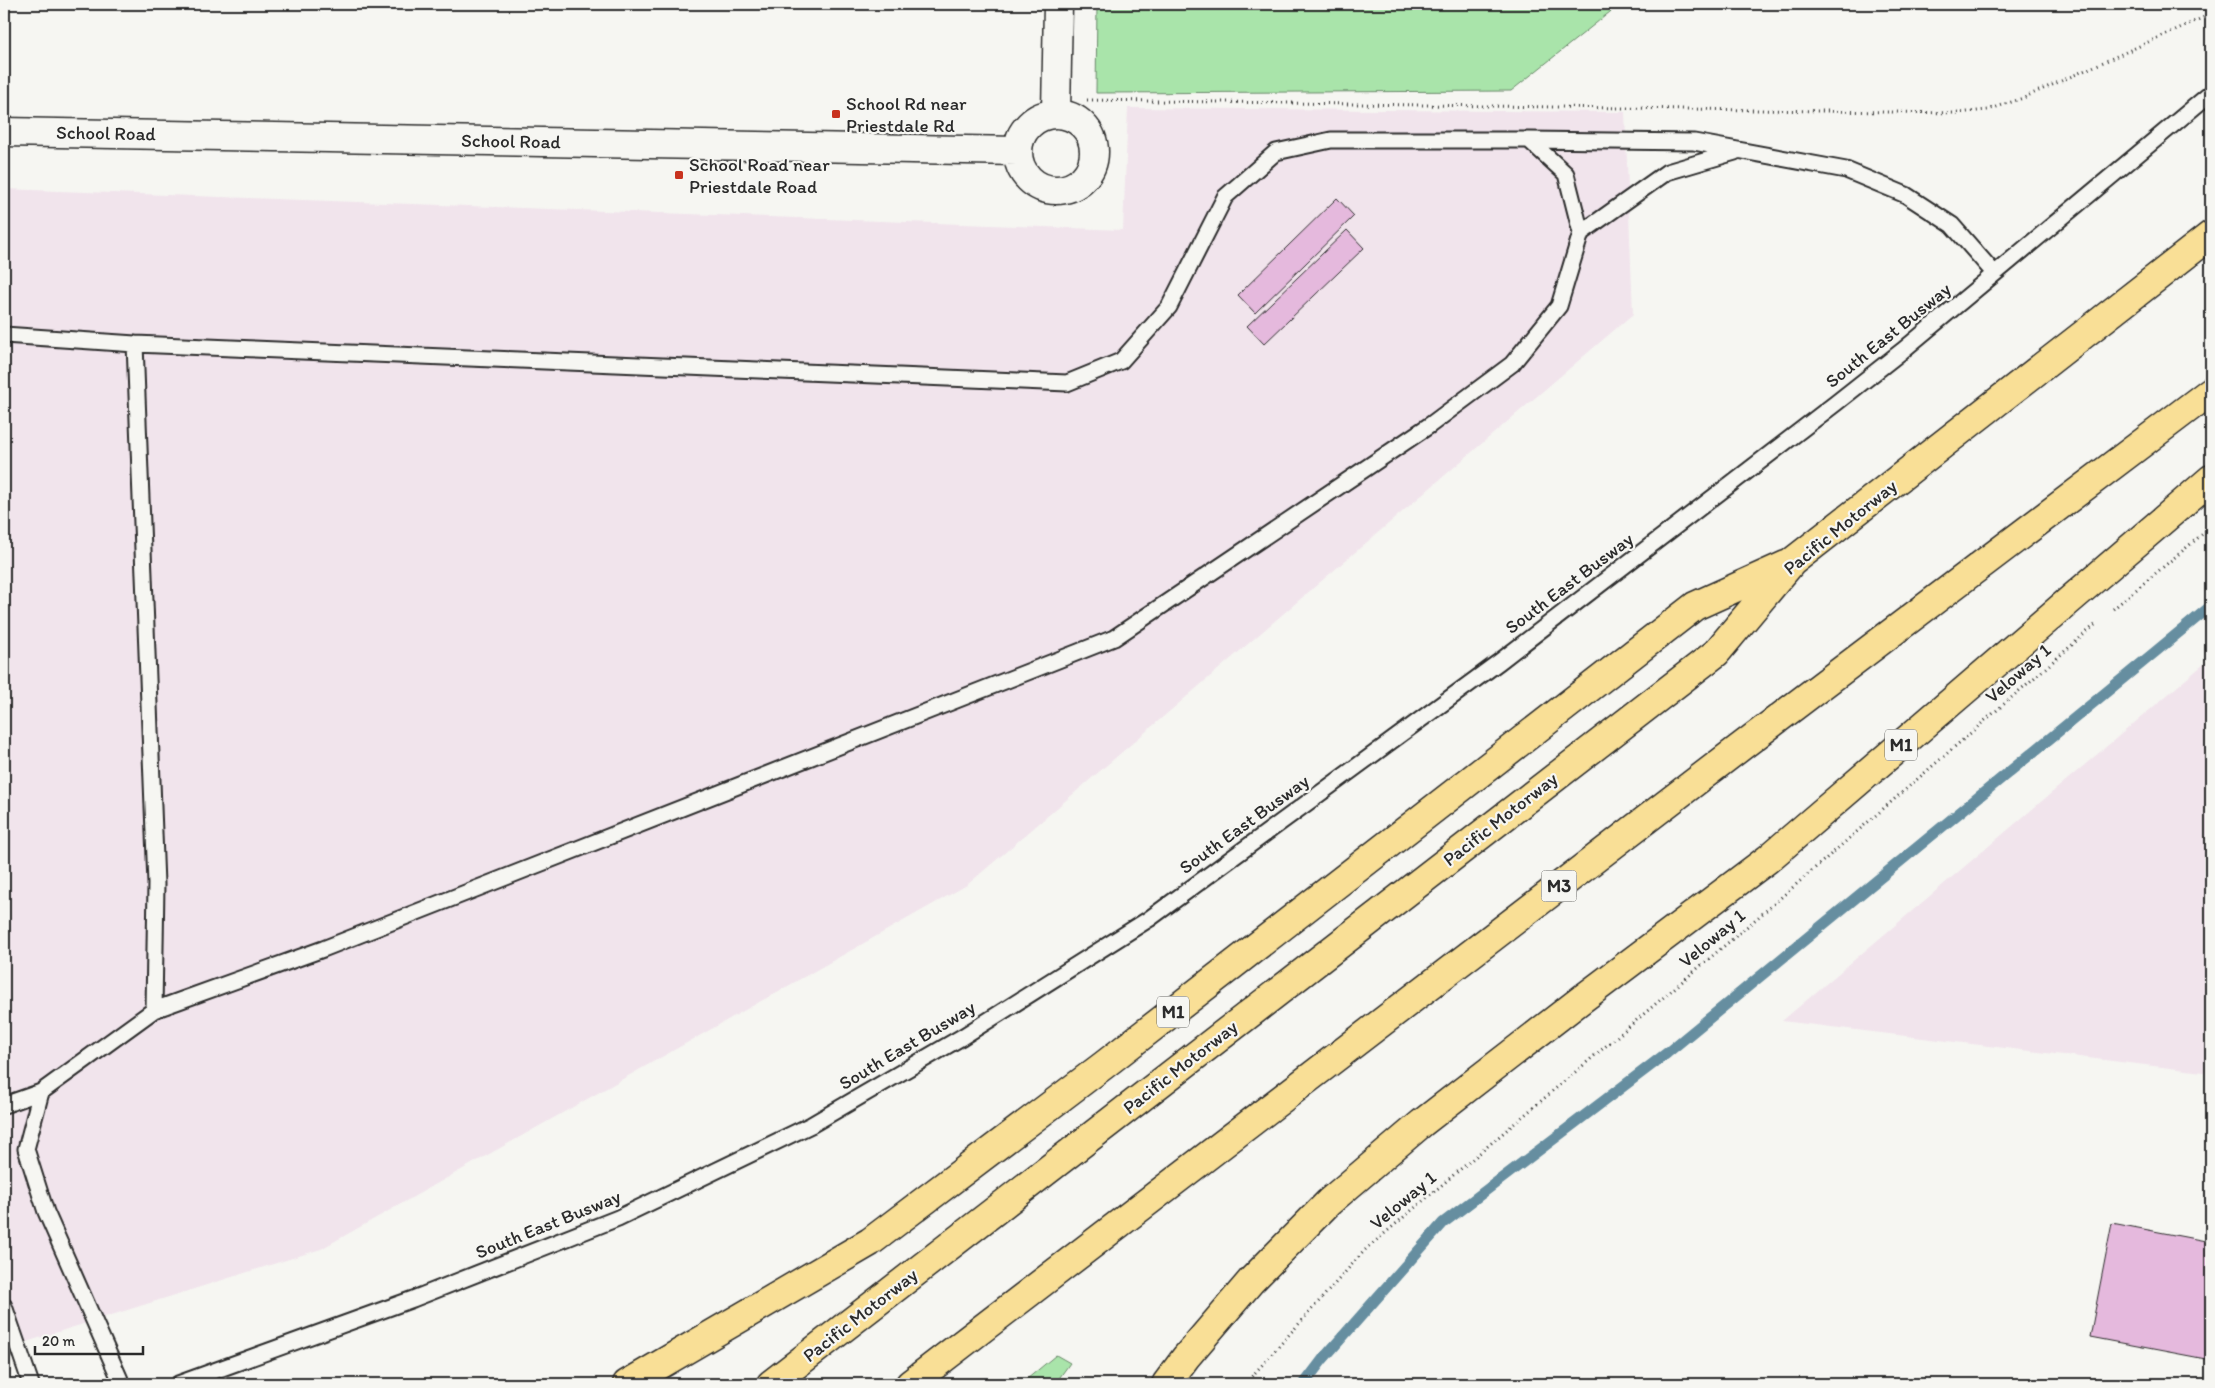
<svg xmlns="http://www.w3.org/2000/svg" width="2215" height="1388" font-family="Itim,sans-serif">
  <rect width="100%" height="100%" fill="#f6f6f2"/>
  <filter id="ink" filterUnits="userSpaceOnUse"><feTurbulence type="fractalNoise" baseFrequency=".02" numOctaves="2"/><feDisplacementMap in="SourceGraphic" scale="10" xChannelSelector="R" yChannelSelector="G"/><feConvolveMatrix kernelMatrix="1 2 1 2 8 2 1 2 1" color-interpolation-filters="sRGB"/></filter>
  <g filter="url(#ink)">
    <path fill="#f1e4ec" d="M1128,108L1625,112L1633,314L967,885L321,1249L4,1349V189L1123,230Z
      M2211,658V1073L1782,1021Z"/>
    <path fill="#a9e4aa" stroke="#6a886a" d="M1097,4H1620L1511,91L1096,93Z
      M1056,1355L1070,1363L1055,1384H1021Z"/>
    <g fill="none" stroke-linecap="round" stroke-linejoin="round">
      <path stroke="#668ea0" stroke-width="11" d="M1304,1384L1323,1359L1443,1223L1667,1053L2211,606"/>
    </g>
    <path fill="#e5b9dd" stroke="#2b2b2b" d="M1337,198L1354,216L1255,313L1238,295Z
      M1347,230L1364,248L1264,344L1247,326Z
      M2112,1223L2211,1242V1360L2090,1337Z"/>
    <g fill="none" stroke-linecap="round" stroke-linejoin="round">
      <defs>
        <path id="service" d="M1529,140L1694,142L1846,170L1906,195L1952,225L1994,273
          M1581,233L1667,172L1735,152
          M4,335L135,344L156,884L154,1010L41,1092L4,1105
          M135,344L1067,383L1121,361L1169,307L1225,197L1276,152L1331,140H1529L1566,174L1581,233L1559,306L1512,364L1430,425L1114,638L323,949L154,1010
          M41,1092L26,1149L46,1212L122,1384
          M4,1306L31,1384
          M178,1384L413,1299L618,1218L811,1125L962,1037L1149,919L1499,662L1836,403L1902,351L2211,93"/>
        <path id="minor" d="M1056,113L1058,4
          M1018 152a38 38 0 1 1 76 0a38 38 0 1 1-76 0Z
          M4,132L1017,151"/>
        <path id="motorway" d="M627,1384L870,1242L1104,1065L1695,606L1786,565
          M771,1384L1716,653L1792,562L2211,235
          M910,1384L1742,746L2211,391
          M1166,1384L1186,1357L1251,1281L1329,1202L1422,1123L1582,999L1768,859L2211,479"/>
      </defs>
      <use href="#service" stroke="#2b2b2b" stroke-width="19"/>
      <use href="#minor" stroke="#2b2b2b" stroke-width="31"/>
      <use href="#motorway" stroke="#2b2b2b" stroke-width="31"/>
      <path stroke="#2b2b2b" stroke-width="3" stroke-dasharray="1 4" stroke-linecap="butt" d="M1087,100L1957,113L1988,110L2023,98L2211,14
        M2113,609L2211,527
        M1245,1384L1365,1250L1769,908L2095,625"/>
      <use href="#service" stroke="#f6f6f2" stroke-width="15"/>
      <use href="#minor" stroke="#f6f6f2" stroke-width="28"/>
      <use href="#motorway" stroke="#f9df96" stroke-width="28"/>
    </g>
  </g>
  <g fill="#c8321e" stroke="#f6f6f2" stroke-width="2">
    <rect x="831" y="109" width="10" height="10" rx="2.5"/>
    <rect x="674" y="170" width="10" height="10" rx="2.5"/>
  </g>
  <g text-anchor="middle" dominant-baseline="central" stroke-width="4.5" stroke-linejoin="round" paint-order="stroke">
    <g fill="#f6f6f2" stroke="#686867" stroke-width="1">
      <rect x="1885" y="729.5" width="32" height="31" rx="4"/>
      <rect x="1541.5" y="870.5" width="35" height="31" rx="4"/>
      <rect x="1157" y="996.5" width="32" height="31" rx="4"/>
    </g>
    <g font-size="18" font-weight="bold" fill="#2b2b2b">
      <text x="1901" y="745">M1</text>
      <text x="1559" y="886">M3</text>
      <text x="1173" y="1012">M1</text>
    </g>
    <g font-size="19" fill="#2b2b2b" stroke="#f6f6f2" text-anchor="start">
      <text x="846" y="103">School Rd near<tspan x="846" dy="22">Priestdale Rd</tspan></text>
      <text x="689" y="164">School Road near<tspan x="689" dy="22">Priestdale Road</tspan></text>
    </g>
    <g font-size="19" fill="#2b2b2b" stroke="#f6f6f2">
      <text transform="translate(106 133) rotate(1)">School Road</text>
      <text transform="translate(511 141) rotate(1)">School Road</text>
      <text transform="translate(1888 335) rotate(-39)">South East Busway</text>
      <text transform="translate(1840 527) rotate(-39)">Pacific Motorway</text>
      <text transform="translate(1569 583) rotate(-37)">South East Busway</text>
      <text transform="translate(2018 673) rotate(-41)">Veloway 1</text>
      <text transform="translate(1500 819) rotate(-38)">Pacific Motorway</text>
      <text transform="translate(1244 824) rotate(-36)">South East Busway</text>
      <text transform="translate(1712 938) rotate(-40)">Veloway 1</text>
      <text transform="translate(907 1045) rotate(-31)">South East Busway</text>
      <text transform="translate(1180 1067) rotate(-38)">Pacific Motorway</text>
      <text transform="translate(1403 1200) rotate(-40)">Veloway 1</text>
      <text transform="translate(548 1224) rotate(-22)">South East Busway</text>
      <text transform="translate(860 1315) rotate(-38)">Pacific Motorway</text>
    </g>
  </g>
  <rect width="2215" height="1388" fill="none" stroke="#f6f6f2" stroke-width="20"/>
  <rect x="10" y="10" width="2195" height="1368" fill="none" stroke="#2b2b2b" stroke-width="2" filter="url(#ink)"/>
  <path d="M35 1346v8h108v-8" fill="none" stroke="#2b2b2b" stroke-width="2.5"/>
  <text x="42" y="1346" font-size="15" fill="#2b2b2b" stroke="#f6f6f2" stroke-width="4" paint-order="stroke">20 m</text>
</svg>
